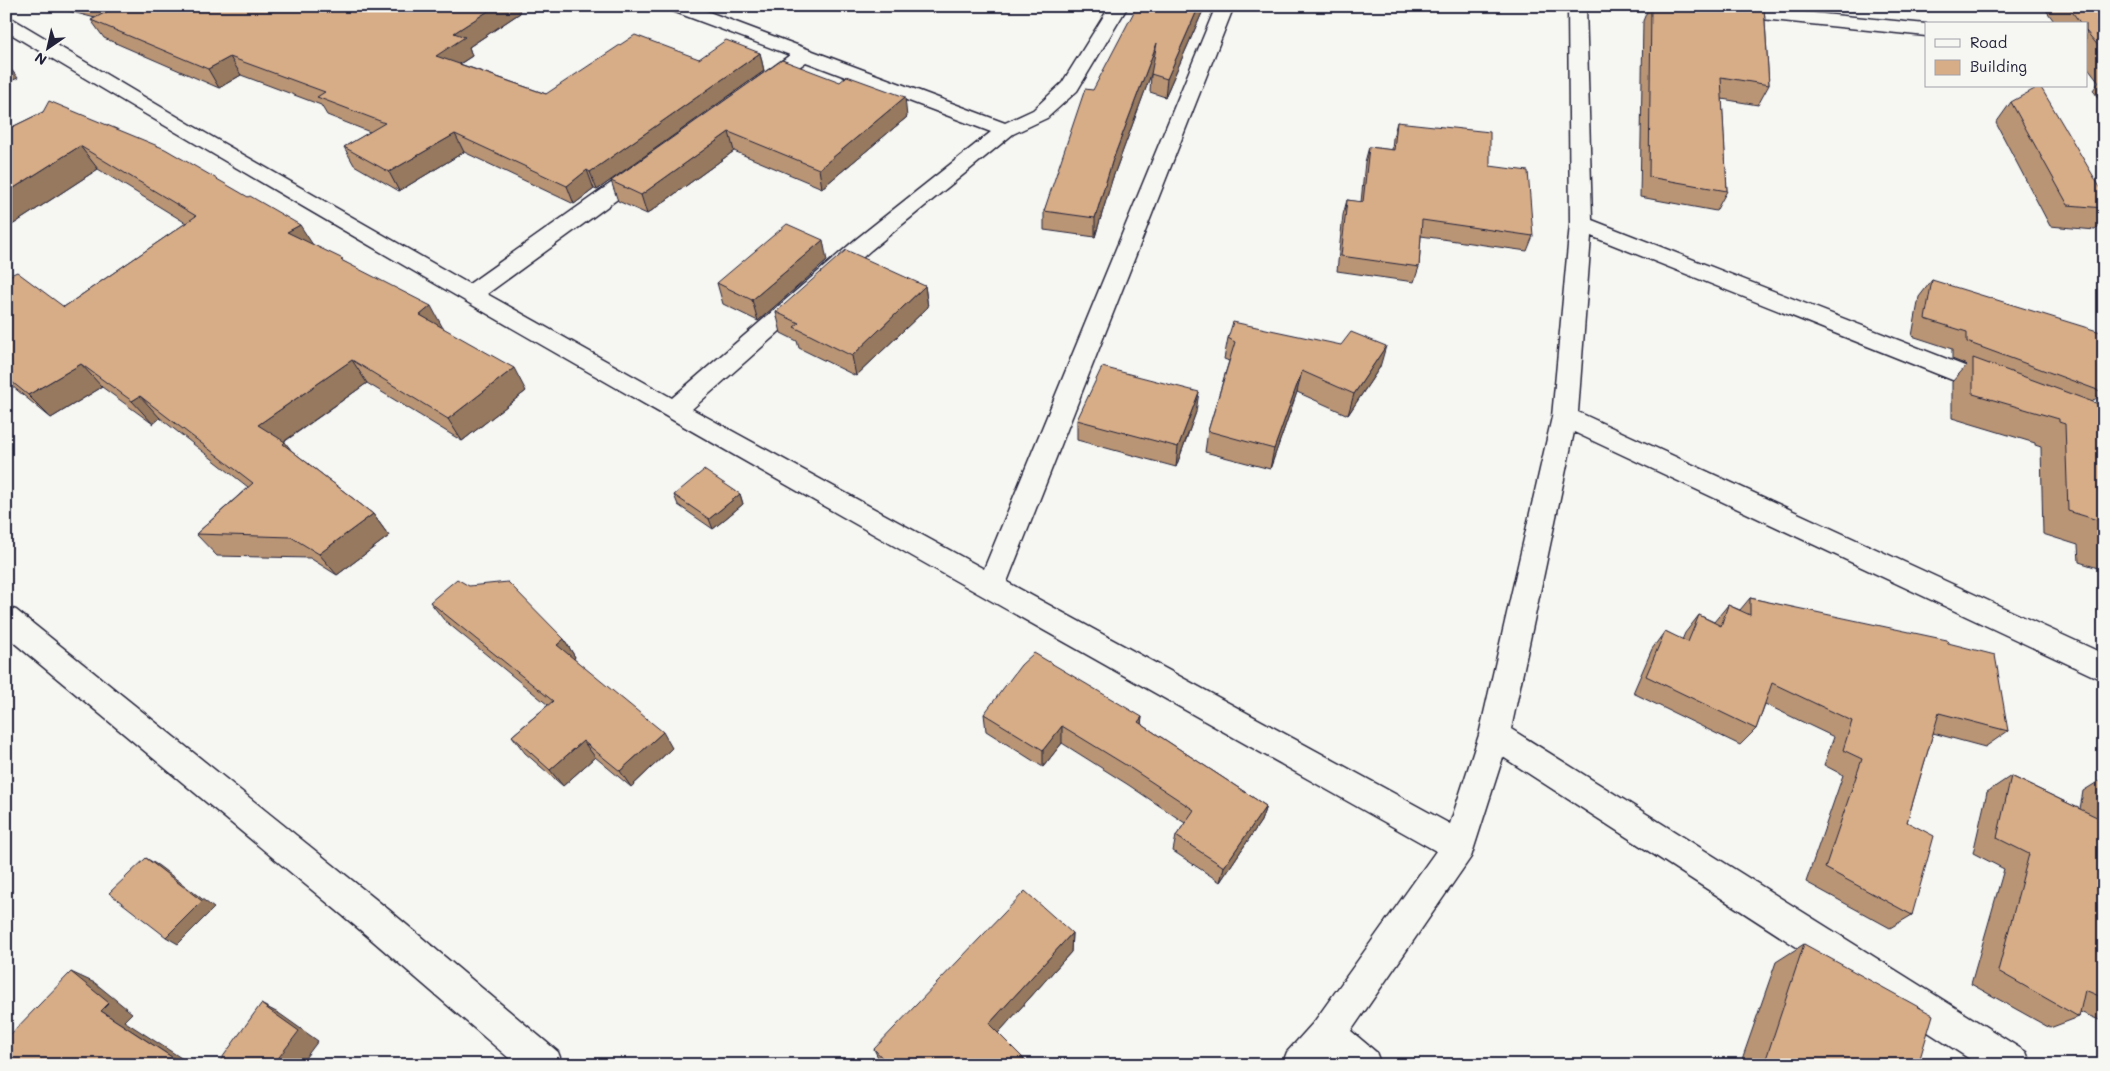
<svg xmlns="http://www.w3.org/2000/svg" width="2110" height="1071" font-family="Mali,sans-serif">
  <rect width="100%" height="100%" fill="#f6f6f2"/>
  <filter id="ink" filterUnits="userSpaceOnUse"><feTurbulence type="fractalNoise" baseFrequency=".02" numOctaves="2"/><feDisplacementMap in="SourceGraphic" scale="10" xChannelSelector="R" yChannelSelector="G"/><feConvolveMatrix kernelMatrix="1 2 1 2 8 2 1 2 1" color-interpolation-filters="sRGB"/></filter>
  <g filter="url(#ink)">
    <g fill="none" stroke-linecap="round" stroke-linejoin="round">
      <defs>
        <path id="street" d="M667,6H693L1005,123L1033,110L1062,83L1110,6H1128L1077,91L1047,118L1013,134L871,250L692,409L984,569L1216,6H1234L1007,582L1450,824L1479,735L1552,417L1570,224L1568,6H1586L1592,220L2003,381L2006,387L2003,393L1994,396L1985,393L1591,236L1578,412L2104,654V681L1574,432L1511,729L2026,1052L2031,1065H1979L1503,757L1471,857L1351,1031L1376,1052L1381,1065H1334L1329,1060L1325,1065H1282L1287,1052L1314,1022L1436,851C956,581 478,314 6,31V18L13,19L193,126L469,284L638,164L645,163L652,164L656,169L652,174L487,294L672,398L855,240L991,132L806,62L768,89L761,91L754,89L751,85L754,81L790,55L670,10Z
          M1675,6H1742L1926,24V36L1684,11L1678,10Z
          M6,607L16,610L389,910L558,1052L563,1065H517L365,934L6,636Z"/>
      </defs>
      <use href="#street" stroke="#22223b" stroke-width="3"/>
      <use href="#street" fill="#f6f6f2" fill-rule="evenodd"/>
    </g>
    <path fill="#b99575" stroke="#22223b" d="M50,6H518L520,13L469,47L472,56L460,64L546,94L699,59L760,53L764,71L597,190L594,189L574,204L464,152L399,191L354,165L344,147L370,132L327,115L321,105L241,75L219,88L104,38L91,20L95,18Z
      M1205,6L1165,97L1150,92L1151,74L1112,180L1095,237L1044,230V211L1093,90Z
      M1649,6H1764L1769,85L1758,105L1722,99L1727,191L1716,211L1640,197L1643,21Z
      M2043,6H2104V107L2093,90L2099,82L2086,65V24H2056Z
      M782,60L907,117L822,188L734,151L647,214L618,201L611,181Z
      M2011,102L2104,194V220L2095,230L2050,226L1996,123Z
      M43,112L312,244L346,263L443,328L526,391L462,441L367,383L284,442L292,451L373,514L389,536L337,575L310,558L217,556L196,534L248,487L160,418L153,424L102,387L51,418L6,381V277L64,307L186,223L98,169L6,229V130Z
      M1397,122L1490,166L1533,236L1527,251L1421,236L1419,267L1414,282L1337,271L1343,215L1347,200L1361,202L1365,162L1369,147L1392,150L1393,138Z
      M827,261L758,321L723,304L717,283Z
      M1932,280L2103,392L2092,402L2104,406V570L2079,562L2078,545L2043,534L2041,447L2035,445V443L1952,418V382L1967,365L1952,359V349L1912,336L1919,297Z
      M925,286L928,307L856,376L799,348L797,341L781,333L776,312Z
      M1228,338L1380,367L1348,415L1297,392L1270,469L1205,452L1208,431L1229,361L1224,359Z
      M1196,412L1176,467L1077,440V420Z
      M740,494L743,504L713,529L678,505L674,495Z
      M1750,598L1948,643L2008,731L1985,747L1933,733L1907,822L1912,915L1890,928L1806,882L1843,775L1824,765L1834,737L1765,704L1756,729L1740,745L1633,693L1652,649L1665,631L1682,640L1685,633L1699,615L1714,622L1728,605L1740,610Z
      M430,602L564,639L575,657L574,659L672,748L631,787L595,757L563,786L525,753L512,736L548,705L444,620Z
      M984,714L1142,717L1141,724L1266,806L1261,821L1220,882L1173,851L1176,836L1185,823L1127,784L1062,743L1043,767L986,731Z
      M2011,776L2080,809L2083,791L2104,778V1022L2080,1012L2079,1017L2050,1028L1971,984L2004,869L1973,853L1987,792Z
      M1072,933L1071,952L998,1033L1030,1065H882L881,1064L874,1049Z
      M1804,944L1918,1065H1740L1776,962Z"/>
    <path fill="#96795f" stroke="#22223b" d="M496,6H518L520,13L469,47L472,56L444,74L436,56L454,33Z
      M1199,6H1205L1165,97L1167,79Z
      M1157,43L1156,61L1112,180L1095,237V218L1112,162Z
      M760,53L764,71L597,190L590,172Z
      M230,57L241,75L219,88L208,69Z
      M6,63L18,78L6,83Z
      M905,97L907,117L822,188L819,169Z
      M729,132L734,151L647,214L641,195Z
      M455,134L464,152L399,191L389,172Z
      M80,146L98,169L6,229V193Z
      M587,170L594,189L574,204L567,186Z
      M300,225L315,248L287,232Z
      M823,240L827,261L758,321L752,300Z
      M925,286L928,307L856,376L852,356Z
      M431,306L444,330L420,315Z
      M1386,346L1380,367L1348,415L1354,394Z
      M352,360L367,383L276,447L258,425Z
      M81,364L102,387L51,418L28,395Z
      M514,368L526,391L462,441L448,419Z
      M1302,371L1297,392L1270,469L1274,449Z
      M1199,392L1196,412L1176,467L1178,447Z
      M140,396L160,418L153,424L132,401Z
      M285,442L302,465L283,444Z
      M740,494L743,504L713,529L709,519Z
      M373,514L389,536L337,575L319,554Z
      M564,639L575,657L569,663L557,645Z
      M1142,717L1140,734L1138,722Z
      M1062,726V743L1043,767V750Z
      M663,732L672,748L631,787L620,771Z
      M583,741L595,757L563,786L550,770Z
      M1266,806L1261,821L1220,882L1224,867Z
      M146,858L159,866L214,908L178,944L166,937Z
      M1072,933L1071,952L992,1040L989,1024Z
      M71,972L95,983L132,1013L124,1021L192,1065H184L101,1011Z
      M261,1004L280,1014L318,1041L300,1065H273Z"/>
    <path fill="#d7ad88" stroke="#22223b" d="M109,6H496L454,33L465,37L436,56L546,94L635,35L699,59L726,40L760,53L590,172L587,170L567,186L455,134L389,172L344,147L385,123L317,97L325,92L230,57L208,69L91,20L114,8Z
      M1137,6H1199L1167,79L1151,74L1157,43L1112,162L1095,218L1044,211L1085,89L1093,90Z
      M1651,6H1764L1769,85L1721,77L1727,191L1649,177Z
      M2068,6H2104V22L2097,21V36L2104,37V53L2086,31V24H2081Z
      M782,60L840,82L847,76L905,97L819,169L729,132L641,195L611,181Z
      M2040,86L2104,194V208L2068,205L2011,102Z
      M49,101L165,149L248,197L250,196L300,225L287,232L343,259L341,260L431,306L420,315L514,368L448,419L352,360L258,425L285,442L283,444L373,514L319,554L291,537L196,534L253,483L140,396L132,401L81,364L28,395L6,377V277L17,272L64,307L196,216L80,146L6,193V130L43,112Z
      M1397,122L1490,132V166L1528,171L1533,236L1422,220L1419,267L1341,256L1347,200L1363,202L1369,147L1394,150Z
      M787,224L823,240L752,300L717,283Z
      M846,250L925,286L852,356L794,327L799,323L776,312Z
      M1932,280L2104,333V368L2103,392L1967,342V332L1925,319Z
      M1233,322L1341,345L1351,332L1386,346L1354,394L1302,371L1274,449L1208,431L1235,342L1228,338Z
      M1973,358L2104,406V523V522L2068,511L2065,424L2059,422V419L1973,394Z
      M1102,367L1199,392L1178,447L1077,420Z
      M704,470L740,494L709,519L674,495Z
      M457,579L469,586L508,582L564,639L557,645L663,732L620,771L583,741L550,770L512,736L553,701L430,602Z
      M1750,598L1947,640L1948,643L1995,655L2008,731L1939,713L1907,822L1934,836L1912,915L1825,868L1862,759L1843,750L1852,721L1772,683L1756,729L1646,676L1665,631L1688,642L1699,615L1721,626L1728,605L1750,615Z
      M1034,653L1142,717L1138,722L1266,806L1224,867L1176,836L1194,810L1129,767L1062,726L1043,750L984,714L1021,665Z
      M2011,776L2103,820L2104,817V998L2085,990L2079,1017L1998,971L2029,854L1997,838Z
      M146,858L202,901L166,937L109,893Z
      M1025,891L1072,933L989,1024L1030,1065H889L874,1049Z
      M1804,944L1933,1015L1918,1065H1764Z
      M71,972L109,1003L101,1011L184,1065H6V1039Z
      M261,1004L299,1031L273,1065H217Z"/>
  </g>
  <rect width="2110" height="1071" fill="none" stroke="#f6f6f2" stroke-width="25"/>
  <rect x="12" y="12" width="2085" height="1046" fill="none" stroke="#22223b" stroke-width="2" filter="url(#ink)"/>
  <rect x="1925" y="22" width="162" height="65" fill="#f6f6f2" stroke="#a1a1a9"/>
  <rect x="1935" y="39" width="25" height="8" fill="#f6f6f2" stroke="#a1a1a9"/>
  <text x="1970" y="48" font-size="15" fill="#22223b">Road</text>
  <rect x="1935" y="60" width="25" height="15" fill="#d7ad88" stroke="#a1a1a9"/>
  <text x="1970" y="72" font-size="15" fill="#22223b">Building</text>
  <g transform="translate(48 48) rotate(214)" stroke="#f6f6f2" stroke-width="4" paint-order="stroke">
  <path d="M0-4L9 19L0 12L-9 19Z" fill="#22223b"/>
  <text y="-8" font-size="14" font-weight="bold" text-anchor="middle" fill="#22223b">N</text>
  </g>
</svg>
